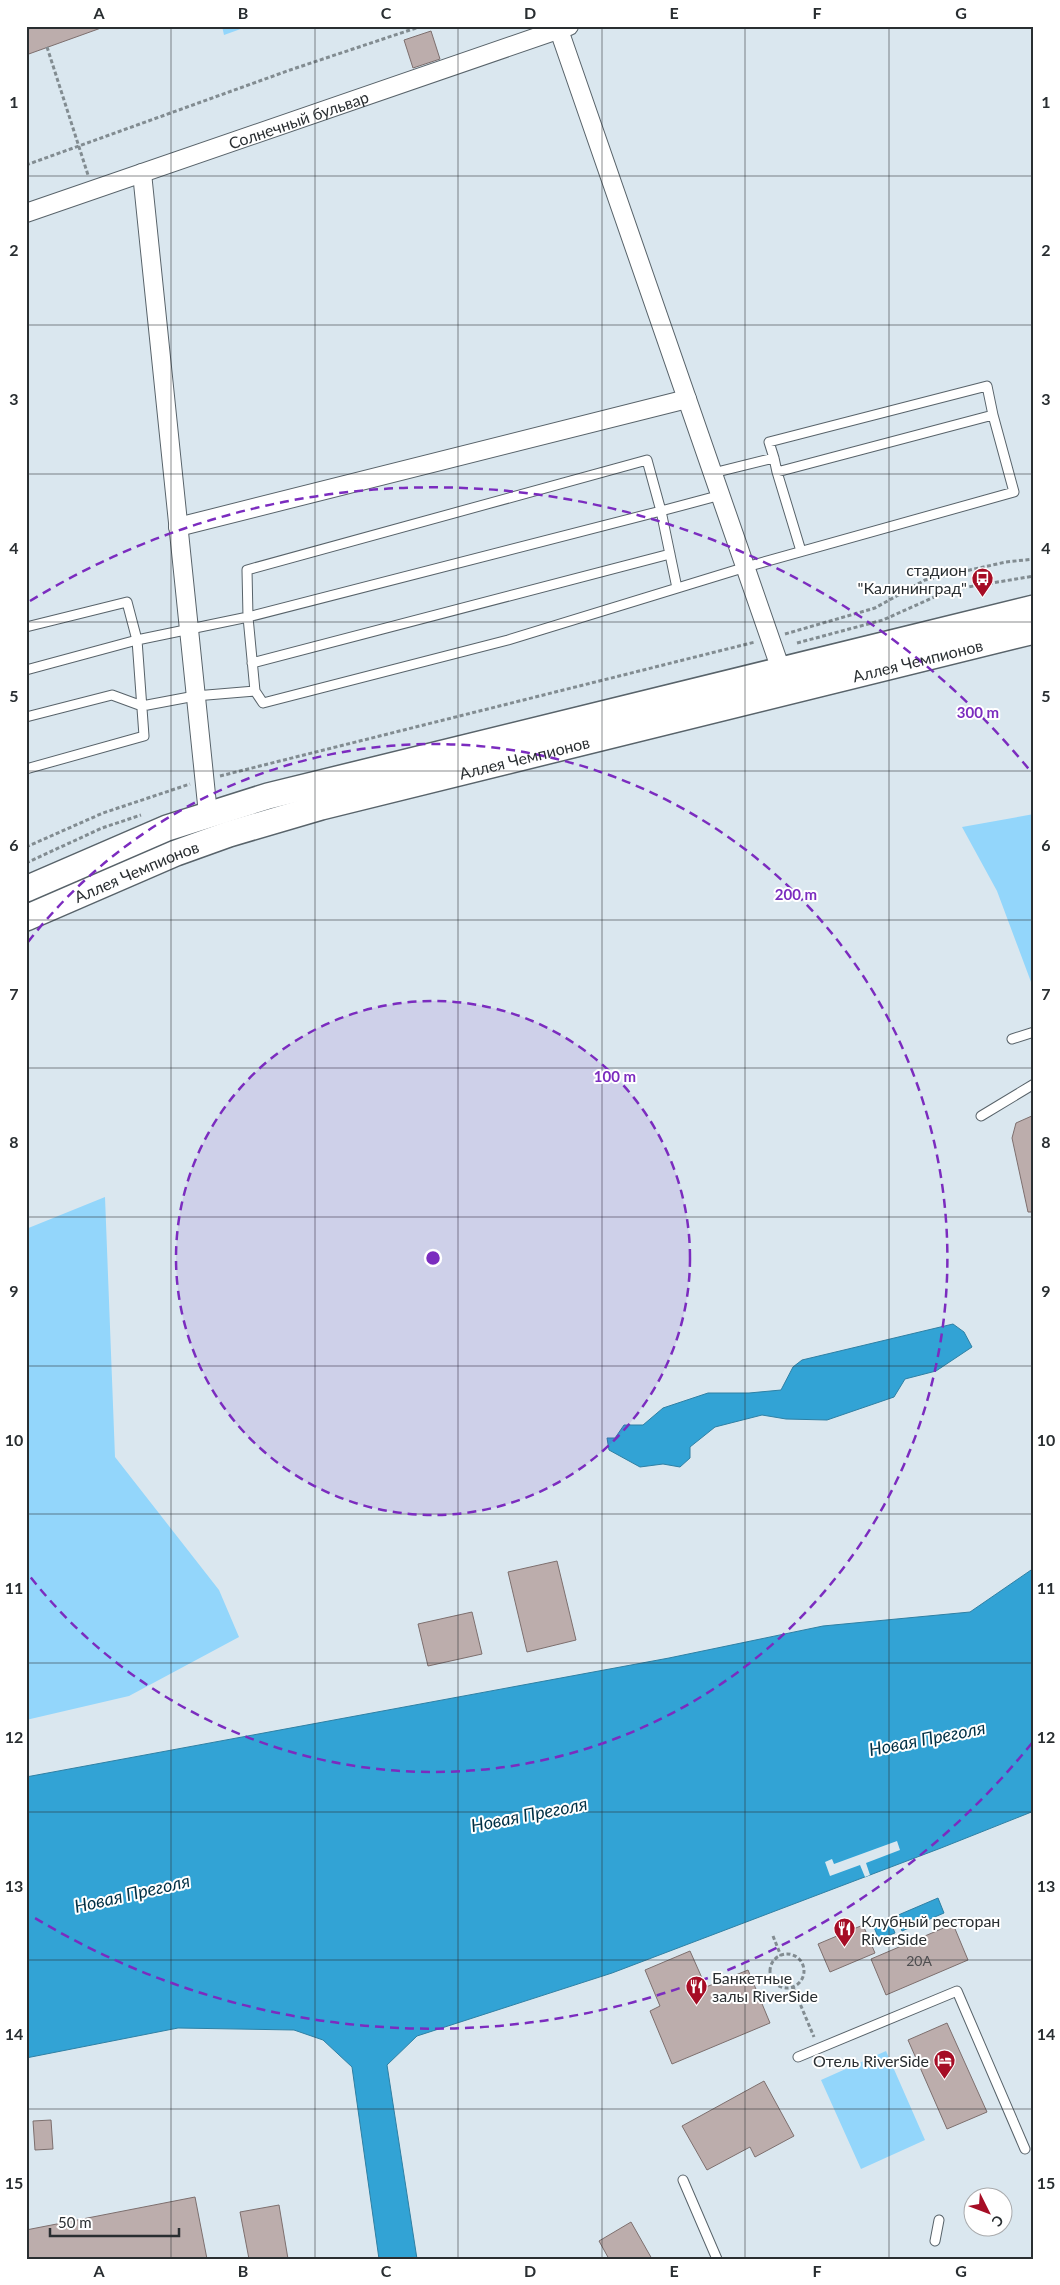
<svg xmlns="http://www.w3.org/2000/svg" width="1060" height="2285" font-family="Lato,sans-serif">
  <rect width="100%" height="100%" fill="#dae7ef"/>
  <path fill="#93d6fb" d="M222,26H249L224,35Z
    M1034,814V990L997,891L962,827Z
    M105,1197L115,1457L219,1590L239,1637L129,1696L26,1720V1229Z
    M886,2051L925,2140L861,2169L821,2080Z"/>
  <path fill="#32a3d5" stroke="#2f80a4" d="M953,1324L964,1332L972,1347L936,1371L905,1379L894,1397L827,1420L786,1419L762,1415L715,1427L690,1447V1458L680,1467L663,1464L640,1467L609,1450L607,1438H615L624,1425H643L663,1408L708,1393H749L781,1390L793,1367L802,1360Z
    M1034,1568V1811L941,1848L612,1973L417,2036L387,2065L417,2259H379L352,2067L323,2040L294,2030L178,2028L26,2058V1777L669,1658L823,1626L970,1612Z
    M938,1898L944,1913L902,1931L896,1916Z
    M889,1918L895,1933L879,1939L873,1925Z"/>
  <path fill="#dae7ef" d="M897,1841L900,1850L866,1863L870,1875L865,1877L860,1865L830,1876L825,1862L832,1859L834,1864Z"/>
  <path fill="#bcadac" stroke="#7d6f6e" d="M37,26H100L101,28L26,55V30Z
    M431,31L440,59L413,68L404,40Z
    M1034,1115V1212H1028L1012,1138L1016,1123Z
    M557,1561L576,1640L527,1652L508,1572Z
    M472,1612L482,1654L428,1666L418,1624Z
    M953,1924L968,1960L886,1995L871,1959Z
    M863,1925L875,1953L830,1972L818,1944Z
    M690,1951L706,1987L748,1970L770,2023L672,2064L650,2011L660,2006L645,1970Z
    M947,2023L987,2112L947,2129L908,2040Z
    M764,2081L794,2136L755,2157L750,2147L707,2170L682,2126Z
    M51,2120L53,2149L35,2150L33,2121Z
    M195,2197L207,2259H26V2230Z
    M279,2205L288,2259H249L240,2212Z
    M631,2222L652,2259H609L599,2241Z"/>
  <g fill="none" stroke-linecap="round" stroke-linejoin="round">
    <defs>
      <path id="lane" d="M774,458L769,442L987,386L993,415
        M777,472L801,551
        M26,627L127,602L137,640L144,736L26,769
        M252,663L670,554
        M26,670L137,640L248,617L661,511L677,588
        M255,691L248,617L247,570L647,460L661,511L721,495
        M26,717L112,695L142,706L195,696L255,691L263,703L508,640L746,567L1014,492L993,415L777,472L774,458L713,473
        M1012,1039L1034,1032
        M981,1116L1034,1084
        M798,2057L957,1991L1025,2149
        M683,2180L717,2259
        M935,2241L939,2220"/>
      <g id="street">
        <path d="M559,30L781,670"/>
        <path d="M142,173L208,814"/>
        <path id="s1" d="M26,213L569,26"/>
        <path d="M178,527L687,399"/>
      </g>
      <g id="secondary">
        <path d="M26,889L167,828L268,796L1034,608"/>
        <path id="s2" d="M26,918L176,853L229,834L321,807L1034,631"/>
      </g>
    </defs>
    <use href="#lane" stroke="#58636a" stroke-width="11"/>
    <use href="#street" stroke="#58636a" stroke-width="20"/>
    <use href="#secondary" stroke="#58636a" stroke-width="28"/>
    <path stroke="#828c91" stroke-width="3" stroke-dasharray="4 2.5" stroke-linecap="butt" d="M47,47L88,175
      M26,165L290,70L422,26
      M785,634L875,608L925,580L1006,562L1034,559
      M797,643L883,620L950,590L1034,576
      M220,776L755,642
      M26,847L103,813L190,784
      M26,863L102,828L141,815
      M773,1936L781,1956
      M770 1971a17 17 0 1 1 34 0a17 17 0 1 1-34 0Z
      M793,1987L814,2037"/>
    <use href="#lane" stroke="#fff" stroke-width="9"/>
    <use href="#street" stroke="#fff" stroke-width="18"/>
    <use href="#secondary" stroke="#fff" stroke-width="25"/>
  </g>
  <path fill="none" stroke="#292e31" stroke-width="1" stroke-opacity="0.55" d="M171,26V2259M315,26V2259M458,26V2259M602,26V2259M745,26V2259M889,26V2259M26,176H1034M26,325H1034M26,474H1034M26,622H1034M26,771H1034M26,920H1034M26,1068H1034M26,1217H1034M26,1366H1034M26,1514H1034M26,1663H1034M26,1812H1034M26,1960H1034M26,2109H1034"/>
  <circle cx="433" cy="1258" r="257" fill="#7b2cbf" fill-opacity=".12"/>
  <g fill="none" stroke="#7b2cbf" stroke-width="2.5" stroke-dasharray="9 6">
    <circle cx="433" cy="1258" r="257"/>
    <path d="M28 942A514 514 0 1 1 28 1574"/>
    <path d="M1032 1743A771 771 0 0 1 30 1915M30 601A771 771 0 0 1 1032 773"/>
  </g>
  <defs>
    <symbol id="bus-pin" viewBox="-11 -11 22 30"><path d="M0 17L-7.5 6A9.5 9.5 0 1 1 7.5 6Z" fill="#a60d25" stroke="#fff"/><path d="M-5-6H5V4H4V6H2V4H-2V6H-4V4H-5ZM-3.5-4V0h7V-4ZM-3.5 1.2v1.5H-2V1.2ZM2 1.2v1.5H3.5V1.2Z" fill="#fff"/></symbol>
    <symbol id="restaurant-pin" viewBox="-11 -11 22 30"><path d="M0 17L-7.5 6A9.5 9.5 0 1 1 7.5 6Z" fill="#a60d25" stroke="#fff"/><path d="M-5-6h1v4h1v-4h1v4h1v-4h1v5L-1.5 .5V6h-2V.5L-5-1ZM5-6V6H3V1.5H1.5Q1.5-4 5-6Z" fill="#fff"/></symbol>
    <symbol id="hotel-pin" viewBox="-11 -11 22 30"><path d="M0 17L-7.5 6A9.5 9.5 0 1 1 7.5 6Z" fill="#a60d25" stroke="#fff"/><path d="M-6-4.5h1.5V1H6V5H4.5V3h-9V5H-6ZM-4 0a1.8 1.8 0 1 1 3.6 0ZM.5 0V-2.5h3Q6-2.5 6 0Z" fill="#fff"/></symbol>
  </defs>
  <g fill-rule="evenodd">
    <use href="#bus-pin" x="970" y="566" width="25" height="34"/>
    <use href="#restaurant-pin" x="832" y="1916" width="25" height="34"/>
    <use href="#restaurant-pin" x="684" y="1974" width="25" height="34"/>
    <use href="#hotel-pin" x="932" y="2048" width="25" height="34"/>
  </g>
  <g text-anchor="middle" dominant-baseline="central" stroke-width="4" stroke-linejoin="round" paint-order="stroke">
    <g font-size="14" fill="#4e4e50">
      <text x="919" y="1960">20А</text>
    </g>
    <g font-size="16" fill="#292e31" stroke="#fff">
      <text stroke="none"><textPath href="#s1" startOffset="288">Солнечный бульвар</textPath></text>
      <text stroke="none"><textPath href="#s2" startOffset="930">Аллея Чемпионов</textPath></text>
      <text stroke="none"><textPath href="#s2" startOffset="525">Аллея Чемпионов</textPath></text>
      <text stroke="none"><textPath href="#s2" startOffset="120">Аллея Чемпионов</textPath></text>
    </g>
    <g font-size="16" fill="#292e31" stroke="#fff" text-anchor="end">
      <text x="967" y="569">стадион<tspan x="967" dy="18">"Калининград"</tspan></text>
      <text x="861" y="1920" text-anchor="start">Клубный ресторан<tspan x="861" dy="18">RiverSide</tspan></text>
      <text x="712" y="1977" text-anchor="start">Банкетные<tspan x="712" dy="18">залы RiverSide</tspan></text>
      <text x="929" y="2060">Отель RiverSide</text>
    </g>
    <g font-size="18" font-style="italic" fill="#003045" stroke="#fff">
      <text transform="translate(927 1738) rotate(-11)">Новая Преголя</text>
      <text transform="translate(529 1814) rotate(-11)">Новая Преголя</text>
      <text transform="translate(132 1893) rotate(-13)">Новая Преголя</text>
    </g>
  </g>
  <circle cx="433" cy="1258" r="8" fill="#7b2cbf" stroke="#fff" stroke-width="2.5"/>
  <g font-size="15" text-anchor="middle" font-weight="bold" fill="#7b2cbf" stroke="#fff" stroke-width="4" stroke-linejoin="round" paint-order="stroke">
    <text x="978" y="718">300 m</text>
    <text x="796" y="900">200 m</text>
    <text x="615" y="1082">100 m</text>
  </g>
  <rect width="1060" height="2285" fill="none" stroke="#ffffff" stroke-width="55"/>
  <g transform="translate(988 2212) rotate(132)"><circle r="24" fill="#ffffff" stroke="#a9abad"/>
  <path d="M0-4L9 19L0 12L-9 19Z" fill="#a60d25"/>
  <text y="-8" font-size="14" font-weight="bold" text-anchor="middle" fill="#292e31">С</text>
  </g>
  <path d="M50 2228v8h129v-8" fill="none" stroke="#292e31" stroke-width="2.5"/>
  <text x="58" y="2228" font-size="15" fill="#292e31" stroke="#ffffff" stroke-width="4" paint-order="stroke">50 m</text>
  <rect x="28" y="28" width="1004" height="2230" fill="none" stroke="#292e31" stroke-width="2"/>
  <g font-size="16" text-anchor="middle" font-weight="bold" fill="#292e31">
    <text x="99" y="19">A</text>
    <text x="243" y="19">B</text>
    <text x="386" y="19">C</text>
    <text x="530" y="19">D</text>
    <text x="674" y="19">E</text>
    <text x="817" y="19">F</text>
    <text x="961" y="19">G</text>
    <text x="14" y="108">1</text>
    <text x="1046" y="108">1</text>
    <text x="14" y="256">2</text>
    <text x="1046" y="256">2</text>
    <text x="14" y="405">3</text>
    <text x="1046" y="405">3</text>
    <text x="14" y="554">4</text>
    <text x="1046" y="554">4</text>
    <text x="14" y="702">5</text>
    <text x="1046" y="702">5</text>
    <text x="14" y="851">6</text>
    <text x="1046" y="851">6</text>
    <text x="14" y="1000">7</text>
    <text x="1046" y="1000">7</text>
    <text x="14" y="1148">8</text>
    <text x="1046" y="1148">8</text>
    <text x="14" y="1297">9</text>
    <text x="1046" y="1297">9</text>
    <text x="14" y="1446">10</text>
    <text x="1046" y="1446">10</text>
    <text x="14" y="1594">11</text>
    <text x="1046" y="1594">11</text>
    <text x="14" y="1743">12</text>
    <text x="1046" y="1743">12</text>
    <text x="14" y="1892">13</text>
    <text x="1046" y="1892">13</text>
    <text x="14" y="2040">14</text>
    <text x="1046" y="2040">14</text>
    <text x="14" y="2189">15</text>
    <text x="1046" y="2189">15</text>
    <text x="99" y="2277">A</text>
    <text x="243" y="2277">B</text>
    <text x="386" y="2277">C</text>
    <text x="530" y="2277">D</text>
    <text x="674" y="2277">E</text>
    <text x="817" y="2277">F</text>
    <text x="961" y="2277">G</text>
  </g>
</svg>
